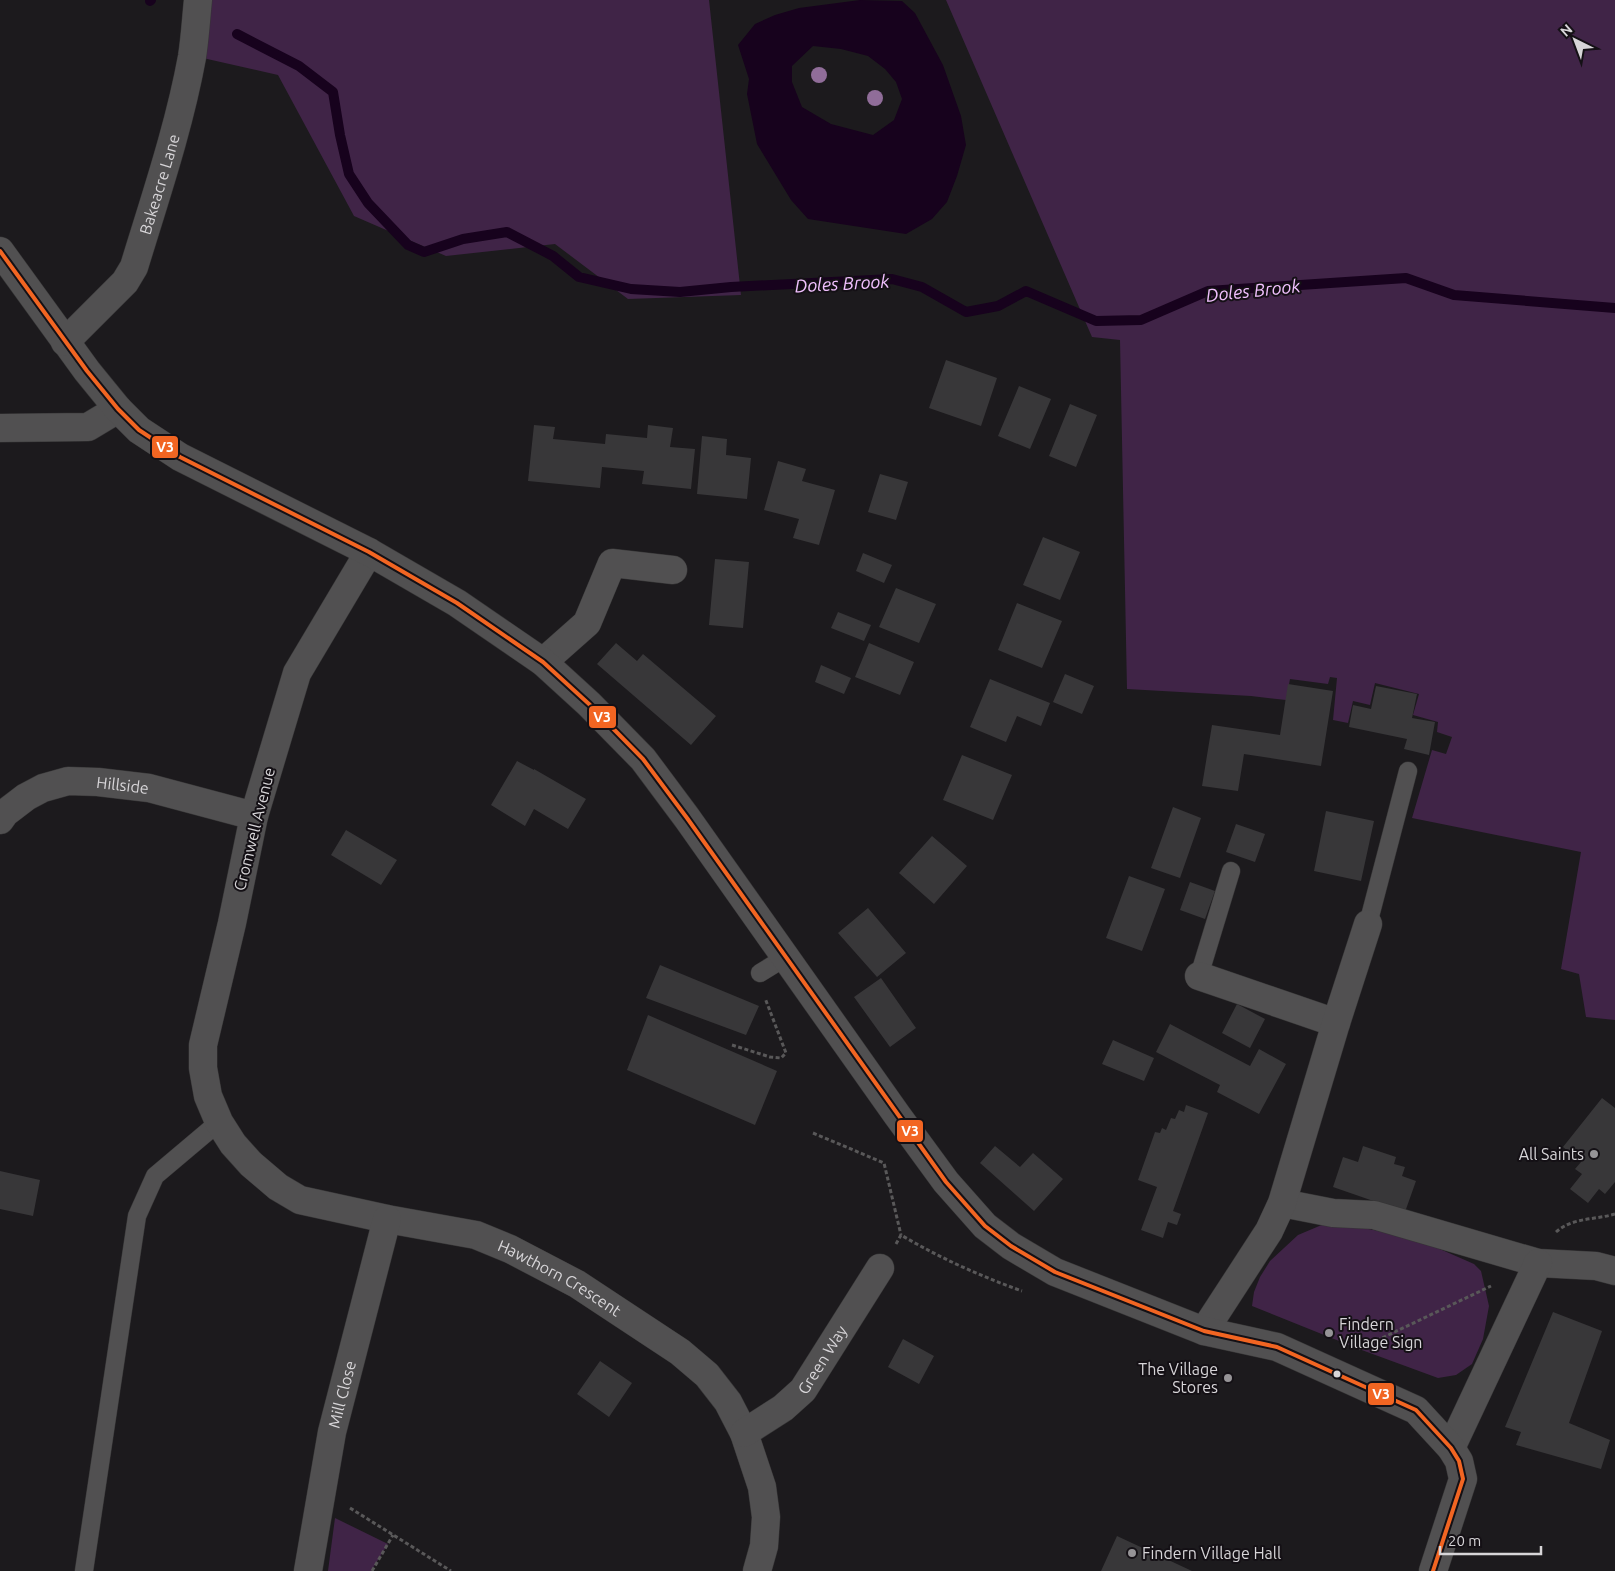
<svg xmlns="http://www.w3.org/2000/svg" width="1615" height="1571" font-family="Ubuntu,sans-serif">
  <rect width="100%" height="100%" fill="#1c1a1d"/>
  <path fill="#402447" d="M208,0H709L741,295L628,299L555,244L446,256L354,216L278,75L194,56Z
    M946,0H1615V1020L1586,1017L1579,974L1561,969L1581,852L1412,818L1432,750L1446,754L1452,737L1437,732L1438,722L1413,715L1419,694L1375,683L1370,705L1353,701L1348,723L1333,720L1337,678L1330,677L1328,684L1290,679L1286,700L1251,696L1127,689L1120,340L1092,337Z
    M1324,1224L1347,1225L1379,1231L1433,1246L1474,1264L1481,1271L1489,1306L1483,1339L1472,1364L1456,1375L1438,1378L1359,1349L1252,1306L1254,1292L1260,1277L1270,1261L1298,1235Z
    M335,1518L388,1544L371,1571H328Z"/>
  <path fill="#17021d" fill-rule="evenodd" d="M860,0L902,1L915,13L943,65L961,116L966,145L957,176L947,202L932,219L906,234L808,219L791,200L757,144L747,94L749,79L738,45L755,24L775,15L799,8ZM813,46L841,49L868,56L885,69L896,82L902,99L894,120L873,135L831,124L802,107L792,82V66Z"/>
  <g fill="none" stroke-linecap="round" stroke-linejoin="round">
    <path stroke="#17021d" stroke-width="10" d="M150,1L151,0
      M237,34L299,66L333,92L340,135L349,174L368,203L408,245L424,252L463,239L507,232L553,256L579,277L631,289L680,292L731,287L892,279L922,287L966,312L998,306L1026,291L1096,321L1141,320L1208,291L1406,278L1454,295L1615,308"/>
  </g>
  <path fill="#383739" d="M946,360L997,378L981,426L929,408Z
    M1019,386L1051,399L1030,449L998,436Z
    M1070,404L1097,415L1076,467L1049,456Z
    M534,425L555,427L553,439L605,444L606,434L647,438L648,425L673,428L670,447L695,449L691,489L642,484L644,471L602,467L600,488L528,481Z
    M702,436L727,439L726,455L751,458L747,499L697,494Z
    M778,461L806,469L802,481L835,490L819,545L793,538L799,519L764,510Z
    M880,474L908,482L896,520L868,512Z
    M1043,537L1080,552L1060,600L1023,585Z
    M863,553L892,565L884,583L856,571Z
    M715,559L749,562L743,628L709,625Z
    M896,588L936,604L919,643L879,627Z
    M1017,603L1062,621L1042,668L998,650Z
    M838,612L871,625L864,641L831,628Z
    M616,643L637,661L643,654L716,716L691,745L597,664Z
    M869,643L914,662L900,695L855,677Z
    M821,665L851,678L844,694L815,682Z
    M1065,674L1094,686L1082,714L1053,702Z
    M990,679L1050,703L1041,726L1017,716L1006,742L970,727Z
    M1288,684L1333,691L1321,766L1244,754L1238,791L1202,786L1212,725L1280,735Z
    M1376,686L1417,694L1412,718L1435,722L1429,755L1404,749L1407,739L1349,727L1353,705L1371,709Z
    M962,755L1012,775L993,820L943,800Z
    M517,761L534,770V769L586,799L568,829L534,809L525,826L491,805Z
    M1173,807L1201,818L1180,878L1151,868Z
    M1326,811L1374,821L1361,881L1314,871Z
    M1236,824L1265,834L1255,862L1226,852Z
    M346,830L397,860L381,885L331,855Z
    M932,836L967,866L934,904L899,873Z
    M1129,876L1165,889L1142,951L1106,938Z
    M1190,882L1215,891L1205,919L1180,910Z
    M868,908L906,953L877,977L838,933Z
    M660,965L759,1006L746,1035L646,998Z
    M881,978L916,1028L890,1047L854,997Z
    M1237,1004L1265,1019L1250,1048L1222,1033Z
    M648,1015L777,1071L755,1125L627,1070Z
    M1170,1024L1250,1066L1259,1049L1286,1064L1259,1114L1217,1092L1220,1085L1156,1052Z
    M1113,1040L1154,1058L1144,1081L1102,1064Z
    M1602,1098L1615,1108V1182L1605,1194L1599,1189L1588,1203L1570,1189L1582,1174L1575,1169L1581,1162L1563,1147Z
    M1186,1105L1208,1113L1173,1211L1181,1214L1177,1225L1168,1222L1163,1238L1141,1230L1157,1187L1138,1180L1155,1132L1160,1133L1162,1128L1166,1130L1171,1118L1175,1119L1179,1110L1184,1112Z
    M995,1146L1020,1167L1033,1153L1063,1179L1034,1211L980,1163Z
    M1363,1146L1396,1157L1394,1164L1405,1167L1402,1176L1416,1181L1405,1212L1333,1187L1343,1157L1358,1162Z
    M0,1171L40,1180L33,1216L0,1209Z
    M1553,1312L1602,1331L1569,1423L1610,1440L1601,1469L1516,1445L1521,1432L1505,1427Z
    M903,1339L934,1356L919,1384L888,1367Z
    M600,1361L632,1383L609,1417L577,1394Z
    M1117,1536L1192,1571H1101Z"/>
  <g fill="none" stroke-linecap="round" stroke-linejoin="round">
    <defs>
      <path id="service" d="M1368,924L1408,771
        M760,973L786,957
        M1199,976L1231,871
        M84,1571L137,1216L155,1176L219,1122"/>
      <g id="minor">
        <path d="M0,428L88,427L118,409"/>
        <path id="s1" d="M369,552L297,673L254,816L232,923L203,1045V1068L208,1096L219,1122L233,1144L251,1164L278,1187L300,1200L387,1219L476,1235L510,1249L577,1284L680,1352L707,1375L728,1402L744,1433L762,1487L766,1517L764,1546L757,1571"/>
        <path d="M543,662L587,623L612,563L673,570"/>
        <path id="s2" d="M0,820L5,813L26,797L43,788L68,781L98,782L149,788L254,816"/>
        <path d="M1199,976L1336,1023"/>
        <path d="M1282,1203L1333,1213L1374,1215L1538,1263L1596,1266L1615,1271"/>
        <path d="M1204,1331L1269,1231L1282,1203L1336,1023L1368,924"/>
        <path id="s3" d="M744,1433L783,1408L803,1390L880,1268"/>
        <path d="M1451,1448L1538,1263"/>
        <path id="s4" d="M308,1571L332,1432L387,1219"/>
      </g>
      <g id="tertiary">
        <path d="M0,251L87,371L118,409L139,430L180,457L369,552L457,603L543,662L589,704L643,759L687,818L897,1115L946,1182L985,1226L1011,1246L1055,1272L1204,1331L1277,1347L1416,1410L1451,1448L1459,1461L1463,1479L1433,1571"/>
        <path id="s5" d="M65,342L125,282L134,267C155,198 179,128 192,57C195,38 196,19 198,0"/>
      </g>
    </defs>
    <use href="#service" stroke="#363536" stroke-width="19"/>
    <use href="#minor" stroke="#363536" stroke-width="29"/>
    <use href="#tertiary" stroke="#363536" stroke-width="29"/>
    <path stroke="#595859" stroke-width="3" stroke-dasharray="4 2.5" stroke-linecap="butt" d="M732,1045L770,1057L781,1058L786,1053L765,998
      M813,1133L884,1163L901,1235
      M1556,1232C1573,1217 1595,1220 1615,1214
      M896,1244L901,1235C940,1258 980,1276 1022,1291
      M1359,1349L1491,1286
      M350,1508L451,1571
      M372,1571L393,1535"/>
    <use href="#service" stroke="#515051" stroke-width="18"/>
    <use href="#minor" stroke="#515051" stroke-width="28"/>
    <use href="#tertiary" stroke="#515051" stroke-width="28"/>
    <defs>
      <path id="bus-1" d="M0,251L87,371L118,409L139,430L180,457L369,552L457,603L543,662L589,704L643,759L687,818L946,1182L985,1226L1011,1246L1055,1272L1204,1331L1277,1347L1416,1410L1451,1448L1459,1461L1463,1479L1433,1571"/>
    </defs>
    <use href="#bus-1" stroke="#141015" stroke-width="8"/>
    <use href="#bus-1" stroke="#f26522" stroke-width="4"/>
  </g>
  <g fill="#906d99">
    <circle cx="819" cy="75" r="8"/>
    <circle cx="875" cy="98" r="8"/>
  </g>
  <g fill="#969497" stroke="#141015" stroke-width="2">
    <circle cx="1594" cy="1154" r="5"/>
    <circle cx="1329" cy="1333" r="5"/>
    <circle cx="1228" cy="1378" r="5"/>
    <circle cx="1132" cy="1553" r="5"/>
  </g>
  <circle fill="#d7d5d8" stroke="#141015" stroke-width="2" cx="1337" cy="1374" r="4.5"/>
  <g text-anchor="middle" dominant-baseline="central" stroke-width="4" stroke-linejoin="round" paint-order="stroke">
    <g font-size="16" fill="#d7d5d8" stroke="#141015">
      <text stroke="none"><textPath href="#s5" startOffset="189">Bakeacre Lane</textPath></text>
      <text stroke="none"><textPath href="#s2" startOffset="135">Hillside</textPath></text>
      <text transform="translate(254 829) rotate(-76)">Cromwell Avenue</text>
      <text stroke="none"><textPath href="#s1" startOffset="992">Hawthorn Crescent</textPath></text>
      <text stroke="none"><textPath href="#s3" startOffset="109">Green Way</textPath></text>
      <text stroke="none"><textPath href="#s4" startOffset="180">Mill Close</textPath></text>
    </g>
    <g font-size="16" fill="#d7d5d8" stroke="#141015" text-anchor="end">
      <text x="1584" y="1154">All Saints</text>
      <text x="1339" y="1324" text-anchor="start">Findern<tspan x="1339" dy="18">Village Sign</tspan></text>
      <text x="1218" y="1369">The Village<tspan x="1218" dy="18">Stores</tspan></text>
      <text x="1142" y="1553" text-anchor="start">Findern Village Hall</text>
    </g>
    <g font-size="18" font-style="italic" fill="#f1c0fe" stroke="#141015">
      <text transform="translate(842 283) rotate(-3)">Doles Brook</text>
      <text transform="translate(1253 290) rotate(-6)">Doles Brook</text>
    </g>
  </g>
  <g stroke="#141015" stroke-width="2">
    <rect x="151" y="435" width="28" height="24" rx="5" fill="#f26522"/>
    <rect x="588" y="705" width="29" height="24" rx="5" fill="#f26522"/>
    <rect x="896" y="1119" width="28" height="24" rx="5" fill="#f26522"/>
    <rect x="1367" y="1382" width="28" height="24" rx="5" fill="#f26522"/>
  </g>
  <g font-size="14" text-anchor="middle" font-weight="bold" fill="#fff">
    <text x="165" y="452">V3</text>
    <text x="602" y="722">V3</text>
    <text x="910" y="1136">V3</text>
    <text x="1381" y="1399">V3</text>
  </g>
  <g transform="translate(1575 40) rotate(318)" stroke="#141015" stroke-width="4" paint-order="stroke">
  <path d="M0-4L9 19L0 12L-9 19Z" fill="#d7d5d8"/>
  <text y="-8" font-size="14" font-weight="bold" text-anchor="middle" fill="#d7d5d8">N</text>
  </g>
  <path d="M1440 1546v8h101v-8" fill="none" stroke="#d7d5d8" stroke-width="2.5"/>
  <text x="1448" y="1546" font-size="15" fill="#d7d5d8" stroke="#141015" stroke-width="4" paint-order="stroke">20 m</text>
</svg>
